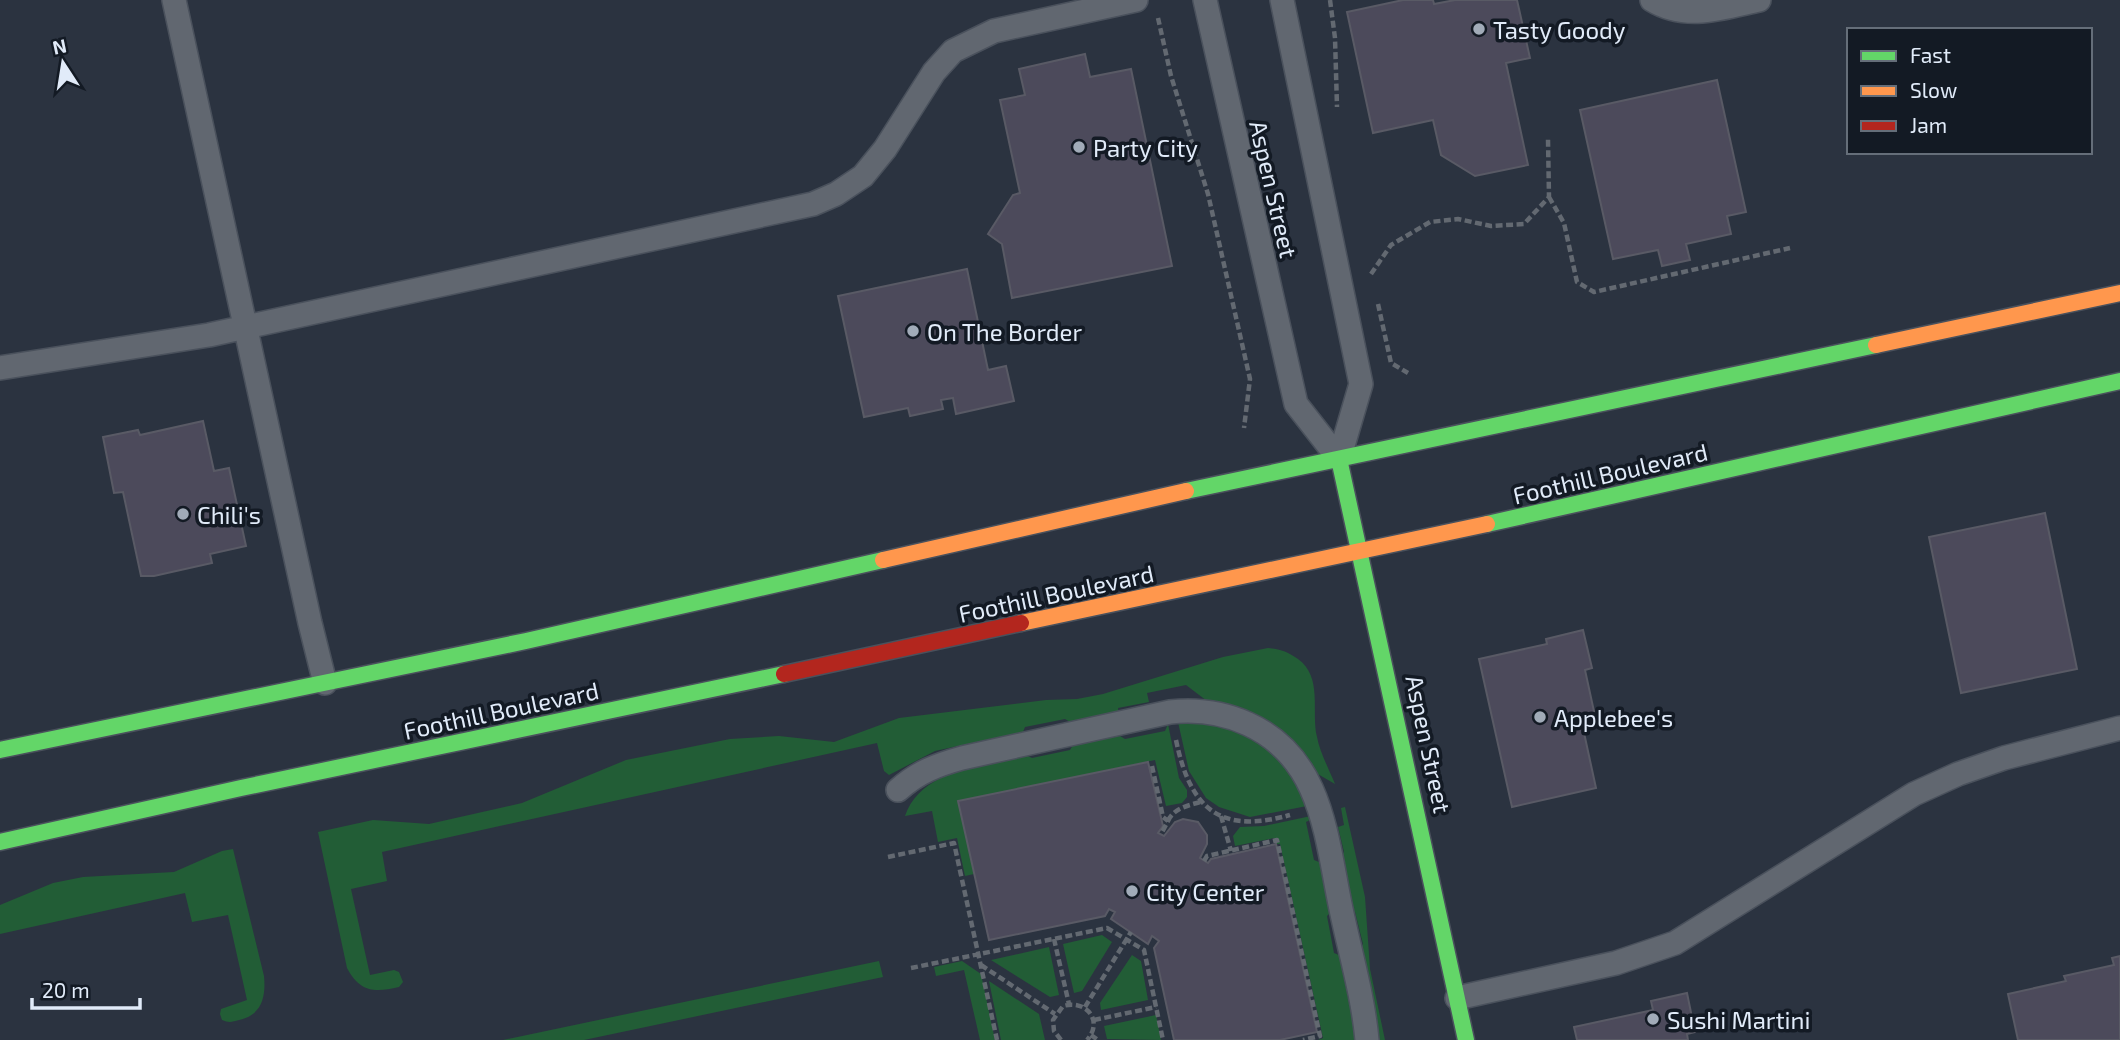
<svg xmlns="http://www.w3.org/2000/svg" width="2120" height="1040" font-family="'Exo 2',sans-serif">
  <rect width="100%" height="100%" fill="#2b3340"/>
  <path fill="#225d36" d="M1268,648C1281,649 1288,652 1298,659C1323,677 1311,711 1317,737C1320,753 1329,769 1335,784L1316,773L1295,743L1261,717L1240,707L1207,701L1186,685L1147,693L1149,702L1118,708L1119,713L1072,723L1065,719L1025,727L1023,732L935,751L889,775L884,771L877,743L382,852L387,881L351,889L370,975L394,970L399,972L403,982L399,987C374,993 360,992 347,968L318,832L373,820L429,824L522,803L626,760L730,739L779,736L834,742L899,718L1046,700L1077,699L1103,694L1223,657Z
    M1178,722C1246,720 1280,746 1307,806L1250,817L1219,807L1206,798L1189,771Z
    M1168,724L1179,778L1187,790V797L1182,803L1166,806L1155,760L959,801L974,874L965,876L957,838L938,842L932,811L905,816C921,769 985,765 1026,755L1032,758L1070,750L1073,745L1120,736L1125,739L1165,731Z
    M1345,807L1365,897L1370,969L1385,1040H1376L1358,951L1363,944L1355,912L1350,909L1340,858L1344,852L1338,827L1344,825L1341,808Z
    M1311,816L1310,820L1306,822L1314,860L1319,862L1331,912L1327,916L1334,953L1339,955L1357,1040H1318L1323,1038L1280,844H1276L1274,838L1235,846L1233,836L1240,827L1264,826Z
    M233,849L264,976C266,997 262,1015 239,1020C232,1022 229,1023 222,1020L220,1014L221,1009L247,1000L228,915L192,922L185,893L0,934V905L53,883L83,877L174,872L222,851Z
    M1102,935L1112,942L1082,991L1074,993L1063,944Z
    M1049,947L1059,995L1050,997L991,960Z
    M1132,955L1141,961L1148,1000L1101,1010L1100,1003Z
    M879,961L883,977L584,1040H503Z
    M962,961L981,974L995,1040H980L964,970L936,976L934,967Z
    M989,981L1039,1014L1045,1040H1001Z
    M1156,1015L1161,1040L1107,1039L1104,1026Z"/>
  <path fill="#4c4a5b" stroke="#595a65" stroke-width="2" d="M1403,0H1433L1434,4L1455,0H1517L1530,58L1506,63L1528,165L1475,176L1441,155L1433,120L1373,133L1347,12Z
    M1085,54L1090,77L1131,69L1172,266L1012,298L1002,244L988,234L1013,195L1020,193L1000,100L1025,95L1019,69Z
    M1717,80L1746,212L1727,216L1731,234L1686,244L1690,260L1662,266L1658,250L1613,259L1580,110Z
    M967,269L988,370L1006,366L1014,401L956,414L953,398L941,400L943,409L910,416L908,408L864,417L838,296Z
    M203,421L214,471L229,468L246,546L210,554L212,563L154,576H141L123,492L114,493L103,437L138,430L140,435Z
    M2045,513L2077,669L1961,693L1929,537Z
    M1583,630L1592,668L1585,670L1595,716L1581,719L1596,788L1512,807L1479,659L1547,644L1546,639Z
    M1148,762L1163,826L1158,833L1164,836L1175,822L1183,819L1198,822L1207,835V844L1200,858L1208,863L1211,859L1276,844L1317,1032L1280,1040H1174L1154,948L1159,941L1152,936L1148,944L1111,919L1115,912L1109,909L1105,916L989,940L958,801Z
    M2120,956V1040H2018L2008,994L2066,981L2064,976L2114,965L2112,958Z
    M1687,993L1695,1032L1687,1034L1688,1040H1577L1574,1027L1653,1010L1651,1001Z"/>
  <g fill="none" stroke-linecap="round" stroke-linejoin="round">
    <defs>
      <path id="lane" d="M174,0L310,623L325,683
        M1205,0L1296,404L1339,459
        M1282,0L1361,384L1339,459
        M1652,0C1686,21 1723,8 1759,0
        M0,368L209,335L813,204L836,194L863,176L885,149L934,72L953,51L994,31L1136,0
        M898,790C918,772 937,765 962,758L1170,712C1198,709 1222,712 1248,724C1323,758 1326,838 1341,909C1350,952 1363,996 1367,1040
        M1457,998L1616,963L1675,943L1914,794L1958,774L2004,758L2120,728"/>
      <path id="fast" d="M1339,459L1466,1040
        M1186,491L1876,345
        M1487,524L2120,381
        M0,750L526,641L883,560
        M0,842L241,788L784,674"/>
      <path id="slow" d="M1876,345L2120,293
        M883,560L1186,491
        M1021,623L1487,524"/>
      <path id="jam" d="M784,674L1021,623"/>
    </defs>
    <use href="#lane" stroke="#4a515c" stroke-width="26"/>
    <use href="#fast" stroke="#4a515c" stroke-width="19"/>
    <use href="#slow" stroke="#4a515c" stroke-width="19"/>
    <use href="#jam" stroke="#4a515c" stroke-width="19"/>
    <path stroke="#636971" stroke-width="4.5" stroke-dasharray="7 3.5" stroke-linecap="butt" d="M1330,0L1335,38L1337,107
      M1158,18L1171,76L1208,194L1250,379L1244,428
      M1549,197L1564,223L1577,282L1594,292L1790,248
      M1371,274L1391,245L1430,222L1458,219L1491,226L1524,224L1549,197L1548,139
      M1378,304L1391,363L1408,373
      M1176,740C1190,808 1219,835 1290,815
      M1152,766L1163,817L1168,821L1161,834
      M1221,816L1231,851
      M1168,821C1174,808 1187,806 1200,802
      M888,857L954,843L997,1040
      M1204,861L1207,856L1277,840L1320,1036L1303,1040
      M1054,939L1069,1004
      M981,965L1055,1014
      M911,968L1107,928L1144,950L1163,1040
      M1085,1007L1131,932
      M1094,1020L1156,1007
      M1091,1035L1098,1040
      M1061,1040L1054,1031L1053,1020L1063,1006C1086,999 1104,1021 1087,1040"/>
    <use href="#lane" stroke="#616770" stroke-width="23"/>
    <use href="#fast" stroke="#63d668" stroke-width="16"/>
    <use href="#slow" stroke="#ff974d" stroke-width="16"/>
    <use href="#jam" stroke="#b3261e" stroke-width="16"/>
  </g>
  <g fill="#a1abb8" stroke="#131a24" stroke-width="2.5">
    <circle cx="1479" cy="29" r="7"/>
    <circle cx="1079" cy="147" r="7"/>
    <circle cx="913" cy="331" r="7"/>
    <circle cx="183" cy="514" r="7"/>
    <circle cx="1540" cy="717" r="7"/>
    <circle cx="1132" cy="891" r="7"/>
    <circle cx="1653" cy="1019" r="7"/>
  </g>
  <g text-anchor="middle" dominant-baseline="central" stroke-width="7" stroke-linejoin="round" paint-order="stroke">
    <g font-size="24" fill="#e1ebf9" stroke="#131a24" text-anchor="start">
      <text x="1493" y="29">Tasty Goody</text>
      <text x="1093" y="147">Party City</text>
      <text x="927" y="331">On The Border</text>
      <text x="197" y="514">Chili's</text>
      <text x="1554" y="717">Applebee's</text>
      <text x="1146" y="891">City Center</text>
      <text x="1667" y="1019">Sushi Martini</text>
    </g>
    <g font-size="24" fill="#e1ebf9" stroke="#131a24">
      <text transform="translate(1274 189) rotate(77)">Aspen Street</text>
      <text transform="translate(1610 473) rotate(-13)">Foothill Boulevard</text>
      <text transform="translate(1056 593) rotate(-12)">Foothill Boulevard</text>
      <text transform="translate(501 710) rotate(-12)">Foothill Boulevard</text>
      <text transform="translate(1429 744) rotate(78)">Aspen Street</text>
    </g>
  </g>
  <rect x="1847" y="28" width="245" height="126" fill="#131a24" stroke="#656e79" stroke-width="2"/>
  <rect x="1861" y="51" width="35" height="10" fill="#63d668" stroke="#656e79" stroke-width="2"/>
  <text x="1910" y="63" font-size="21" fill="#e1ebf9">Fast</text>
  <rect x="1861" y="86" width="35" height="10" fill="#ff974d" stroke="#656e79" stroke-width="2"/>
  <text x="1910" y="98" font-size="21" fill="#e1ebf9">Slow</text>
  <rect x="1861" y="121" width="35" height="10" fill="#b3261e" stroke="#656e79" stroke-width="2"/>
  <text x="1910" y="133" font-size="21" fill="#e1ebf9">Jam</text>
  <g transform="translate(63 63) rotate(348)" stroke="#131a24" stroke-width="5" paint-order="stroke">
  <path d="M0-5L12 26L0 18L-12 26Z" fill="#e1ebf9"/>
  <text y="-10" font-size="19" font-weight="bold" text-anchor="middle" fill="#e1ebf9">N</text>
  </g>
  <path d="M32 998v10h108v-10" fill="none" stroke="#e1ebf9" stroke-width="3.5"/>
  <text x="42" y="998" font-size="21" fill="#e1ebf9" stroke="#131a24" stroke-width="5" paint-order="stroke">20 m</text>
</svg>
